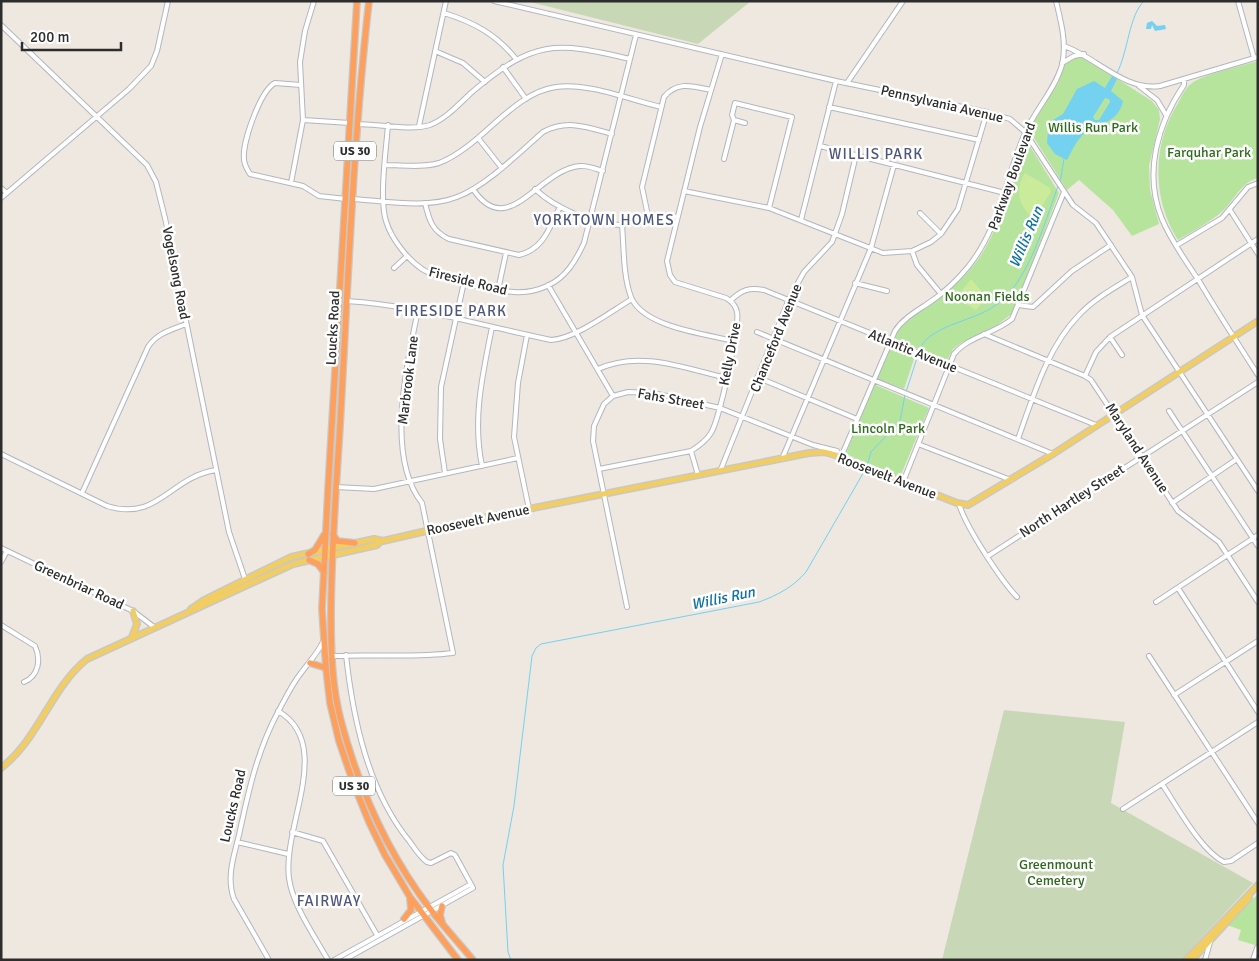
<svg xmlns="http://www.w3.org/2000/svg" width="1259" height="961" font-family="Signika,sans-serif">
  <rect width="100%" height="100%" fill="#eee8e0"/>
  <path fill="#b6e49d" d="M1072,57H1081L1089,61L1152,101L1159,110L1160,119L1149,166L1150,190L1159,224L1132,236L1113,210L1079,180L1067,190L1029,130L1058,83L1065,64Z
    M1258,61V178C1239,183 1233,204 1218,215C1206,224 1192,232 1178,240C1152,200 1152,145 1177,105C1181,98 1185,88 1192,83C1204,74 1242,66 1258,61Z
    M1026,143H1028L1059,193L1014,312L996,326L961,343L953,349L947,361L895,339C899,320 919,313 933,303C945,294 958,283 968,272C1006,229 1001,189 1026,143Z
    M890,347L915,356L904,389L876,378Z
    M873,384L929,408L900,477L846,454Z
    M1258,894V946L1238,940L1241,930L1227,925Z"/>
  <path fill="#c8d8b7" d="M526,1H751L698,44Z
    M1004,710L1125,722L1111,803L1253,883L1181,960H942Z"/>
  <path fill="#caeb99" d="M1025,173L1050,188L1051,192L1034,218C1018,207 1015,188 1025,173Z
    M971,279L982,292L981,304L976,310L956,298Z"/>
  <path fill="#74d1ef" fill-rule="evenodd" d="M1152,21L1157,26L1165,25L1166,29L1155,31L1152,25L1151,29H1146L1147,23Z
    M1112,76L1117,79L1111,91L1123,101C1118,124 1100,121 1085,133C1077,139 1072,151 1067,160L1055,154L1047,143L1048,130L1053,120L1063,114L1077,89L1094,81L1105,88ZM1105,98L1109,99L1110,102L1099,120H1095L1093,117Z"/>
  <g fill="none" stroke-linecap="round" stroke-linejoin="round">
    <path stroke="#74d1ef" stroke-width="1" d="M1117,73C1128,52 1129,15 1144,1
      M1060,183L1064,159
      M919,351C927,326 971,322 993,307C1028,285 1044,224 1058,186
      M906,392L918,355
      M867,466L871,452L900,421L905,395
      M511,960L508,952L503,865L514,806L532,656L536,648L541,644L759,602C778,595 793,587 806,572L865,470"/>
    <defs>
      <path id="minor" d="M494,1L836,81L987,112L1010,119L1025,132L1073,205L1096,223L1132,277L1142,315L1258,491
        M1238,1L1254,58
        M444,13C473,22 496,34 516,59
        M1,25L147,165L156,182L165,218L229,532L245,579
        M1064,46C1096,57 1124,91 1160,86L1258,57
        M435,51L463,63L485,82
        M1062,63L1074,56L1084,54
        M503,67L526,99
        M1184,79V85C1158,123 1143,173 1162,219C1171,241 1186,261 1199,281C1218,313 1238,344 1258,375
        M847,83L903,1
        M301,85L275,83C260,91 242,143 244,159C244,165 247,169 250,174L303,186L319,196L346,199
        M1139,86L1157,100L1166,115
        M829,107L979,140
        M303,120L350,123
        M734,120L732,115L735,103L792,117L769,208
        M357,124C377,124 411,131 430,125C446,119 460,103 472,92C534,40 554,41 630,59
        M388,125C386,150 379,199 386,221C391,238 407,259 422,269C437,279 495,291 514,292C525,293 538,290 547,286C566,278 576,260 584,243L636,35
        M419,126L446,1
        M478,138L501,167
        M820,146L1005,193
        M724,159L734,120L745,123
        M386,165C403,165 422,168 439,163C481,147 512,93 556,87C587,82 631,100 661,107
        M291,183L303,120L300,62L305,31L314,1
        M1,188L7,193
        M473,189C508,242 539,169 580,166C587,165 596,169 603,171
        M535,189C555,208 592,224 620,225C629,225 638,219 646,217C656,214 667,215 677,217
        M684,191L769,208L883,253L912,251L931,242L941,234L958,209L987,112
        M1,198L129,89L151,66L157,51L168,1
        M353,199C385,201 426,209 457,197C486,186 519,153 543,132C567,119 587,127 612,134
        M425,203C429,220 432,231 449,239L519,255C544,249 549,228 560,207
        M1230,210L1258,254
        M920,213L941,234
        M648,216L642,187L664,97C677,81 692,86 711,90
        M801,220L836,81
        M622,225C624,248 623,276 631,297C643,327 705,334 734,341
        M1177,245L1222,218L1248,187L1258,183
        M912,251L917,265L941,294
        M394,268L407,256
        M855,283L887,291
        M548,285L613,396
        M498,290L506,253
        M731,300C742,290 749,287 764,290L1096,425
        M346,301C416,305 483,326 551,340C575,339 610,312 632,299
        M1018,305L1033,307L1072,271L1111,245
        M757,332L1053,454
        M984,334L1085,376L1091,380L1178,511L1219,542L1258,602
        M527,335L518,383L514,437L529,509
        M1110,337L1122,355
        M598,369C640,350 684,368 726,378
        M1085,376L1096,352L1110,337L1258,239
        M759,378L857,419
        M1169,411L1258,546
        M1018,439C1033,397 1047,348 1079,315C1094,299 1114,288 1132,277
        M918,444L1011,480
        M691,451L698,475
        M1,454L107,506C158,522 170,477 216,470
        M841,457L895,331C904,317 919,310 933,300C946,291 958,279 968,267C1001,226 1005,177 1026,131C1036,109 1055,89 1062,65C1067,43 1061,22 1056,1
        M782,459L871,248L894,165
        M482,466C472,418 483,373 492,327
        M599,469L691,451C699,446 706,441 711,433C719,420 740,327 737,312C736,306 731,301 726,298L675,282L670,275L667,261L700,127L722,54
        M721,469L789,299L804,272L832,242L842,214L856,155
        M445,473L440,439L441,387L464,282
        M903,482L954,354C969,336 994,334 1012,319L1064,192
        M336,487L374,489L518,458
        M82,493L148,347C157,333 171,330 186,324
        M1172,503L1237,459
        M959,504C966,527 1000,579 1017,597
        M1,548L133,611L154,627
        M988,556L1258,382
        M1,562L7,551
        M1178,588L1258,712
        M1156,602L1258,535
        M627,607L593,441L594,426L604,404L613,396L628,392L653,393L720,408L813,445L837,451
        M1,625L35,646C41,659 39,676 24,682
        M331,656C372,654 413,658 453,653L422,503C385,456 407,364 418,310
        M1149,656L1258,823
        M1174,695L1258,641
        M278,711C335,744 282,826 289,878C292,904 315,937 328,960
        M1162,784C1177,806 1201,851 1224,862L1231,861L1258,843
        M1123,809L1258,722
        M292,832L323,841L377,935
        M237,842L288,854
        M269,960L234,899C226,877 234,856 239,835C248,793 257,751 278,712C285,699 292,684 301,673C309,662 317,654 323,642
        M334,960L471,884
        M344,960L473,888L455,855L451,853L431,863L427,862C420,857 415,849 410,842C368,791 353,719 346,655
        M1205,960L1211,939
        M1253,960L1257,948"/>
      <path id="major" d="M191,609L204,600L291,557L374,539L383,541L478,519L809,453L824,452L835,455L957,503L968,505L1053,454L1258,321
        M132,637L137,624L133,611
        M1,768C39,739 50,689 87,659L293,564L377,545L381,541
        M1186,960L1258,885
        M1192,960L1249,898"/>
      <path id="highway" d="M357,1L328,490L322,609L326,668L330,703L339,741L354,785L369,822L385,855L410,897L458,960
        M369,1C353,142 348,285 340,426C336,490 331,553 331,617C331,652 332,687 341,721C359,789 388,854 431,910C444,927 459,943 473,960
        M333,534L337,541L355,543
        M308,554L315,550L324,535
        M309,560L318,564L324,572
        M310,663L326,668
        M442,906L440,915L442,922
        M404,919L411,910L410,899"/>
    </defs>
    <use href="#minor" stroke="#b3b6c0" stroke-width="6"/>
    <use href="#major" stroke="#c8c8c8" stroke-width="8"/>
    <use href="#highway" stroke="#c8c8c8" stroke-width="8"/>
    <use href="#minor" stroke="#fff" stroke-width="4"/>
    <use href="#major" stroke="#f1cd62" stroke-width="5"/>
    <use href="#highway" stroke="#fe9f5b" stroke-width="5.5"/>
  </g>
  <g text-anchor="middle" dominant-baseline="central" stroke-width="5" stroke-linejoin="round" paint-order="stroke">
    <g fill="#fff" stroke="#6c6c6c" stroke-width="1">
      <rect x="334" y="141.5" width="42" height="19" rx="4"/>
      <rect x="333" y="776.5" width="42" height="19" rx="4"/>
    </g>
    <g font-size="12" font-weight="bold" fill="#2d2d2d">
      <text x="355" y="151">US 30</text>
      <text x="354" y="786">US 30</text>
    </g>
    <g font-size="14" fill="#2d2d2d" stroke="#fff">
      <text transform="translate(942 104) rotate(13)">Pennsylvania Avenue</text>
      <text transform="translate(1012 176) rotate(-70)">Parkway Boulevard</text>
      <text transform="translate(176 273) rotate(79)">Vogelsong Road</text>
      <text transform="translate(468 281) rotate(14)">Fireside Road</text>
      <text transform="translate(333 328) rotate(-87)">Loucks Road</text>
      <text transform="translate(776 338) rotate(-68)">Chanceford Avenue</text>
      <text transform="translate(913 351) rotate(22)">Atlantic Avenue</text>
      <text transform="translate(730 354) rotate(-79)">Kelly Drive</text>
      <text transform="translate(408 380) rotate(-83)">Marbrook Lane</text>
      <text transform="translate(671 399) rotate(10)">Fahs Street</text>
      <text transform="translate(1137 448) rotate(57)">Maryland Avenue</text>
      <text transform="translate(887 476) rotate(21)">Roosevelt Avenue</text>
      <text transform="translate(1072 501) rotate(-33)">North Hartley Street</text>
      <text transform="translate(478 520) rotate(-12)">Roosevelt Avenue</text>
      <text transform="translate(79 585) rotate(25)">Greenbriar Road</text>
      <text transform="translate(233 806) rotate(-77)">Loucks Road</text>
    </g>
    <g font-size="14" fill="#2d6c1b" stroke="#fff">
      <text x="1093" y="127">Willis Run Park</text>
      <text x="1209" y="152">Farquhar Park</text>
      <text x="987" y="296">Noonan Fields</text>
      <text x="888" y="428">Lincoln Park</text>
      <text x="1056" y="864">Greenmount<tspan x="1056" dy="16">Cemetery</tspan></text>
    </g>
    <g font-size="15" letter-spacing="1" fill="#4d567f" stroke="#fff">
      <text x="876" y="154">WILLIS PARK</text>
      <text x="604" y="220">YORKTOWN HOMES</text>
      <text x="451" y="311">FIRESIDE PARK</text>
      <text x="329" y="901">FAIRWAY</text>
    </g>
    <g font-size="15" font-style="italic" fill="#0e71a1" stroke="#fff">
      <text transform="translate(1026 237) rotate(-67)">Willis Run</text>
      <text transform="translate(723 598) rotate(-12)">Willis Run</text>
    </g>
  </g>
  <rect width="1259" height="961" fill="none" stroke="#2d2d2d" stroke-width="5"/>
  <path d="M22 42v8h99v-8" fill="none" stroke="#2d2d2d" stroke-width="2.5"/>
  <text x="30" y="42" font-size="15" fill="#2d2d2d" stroke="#ffffff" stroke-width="4" paint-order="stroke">200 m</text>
</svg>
